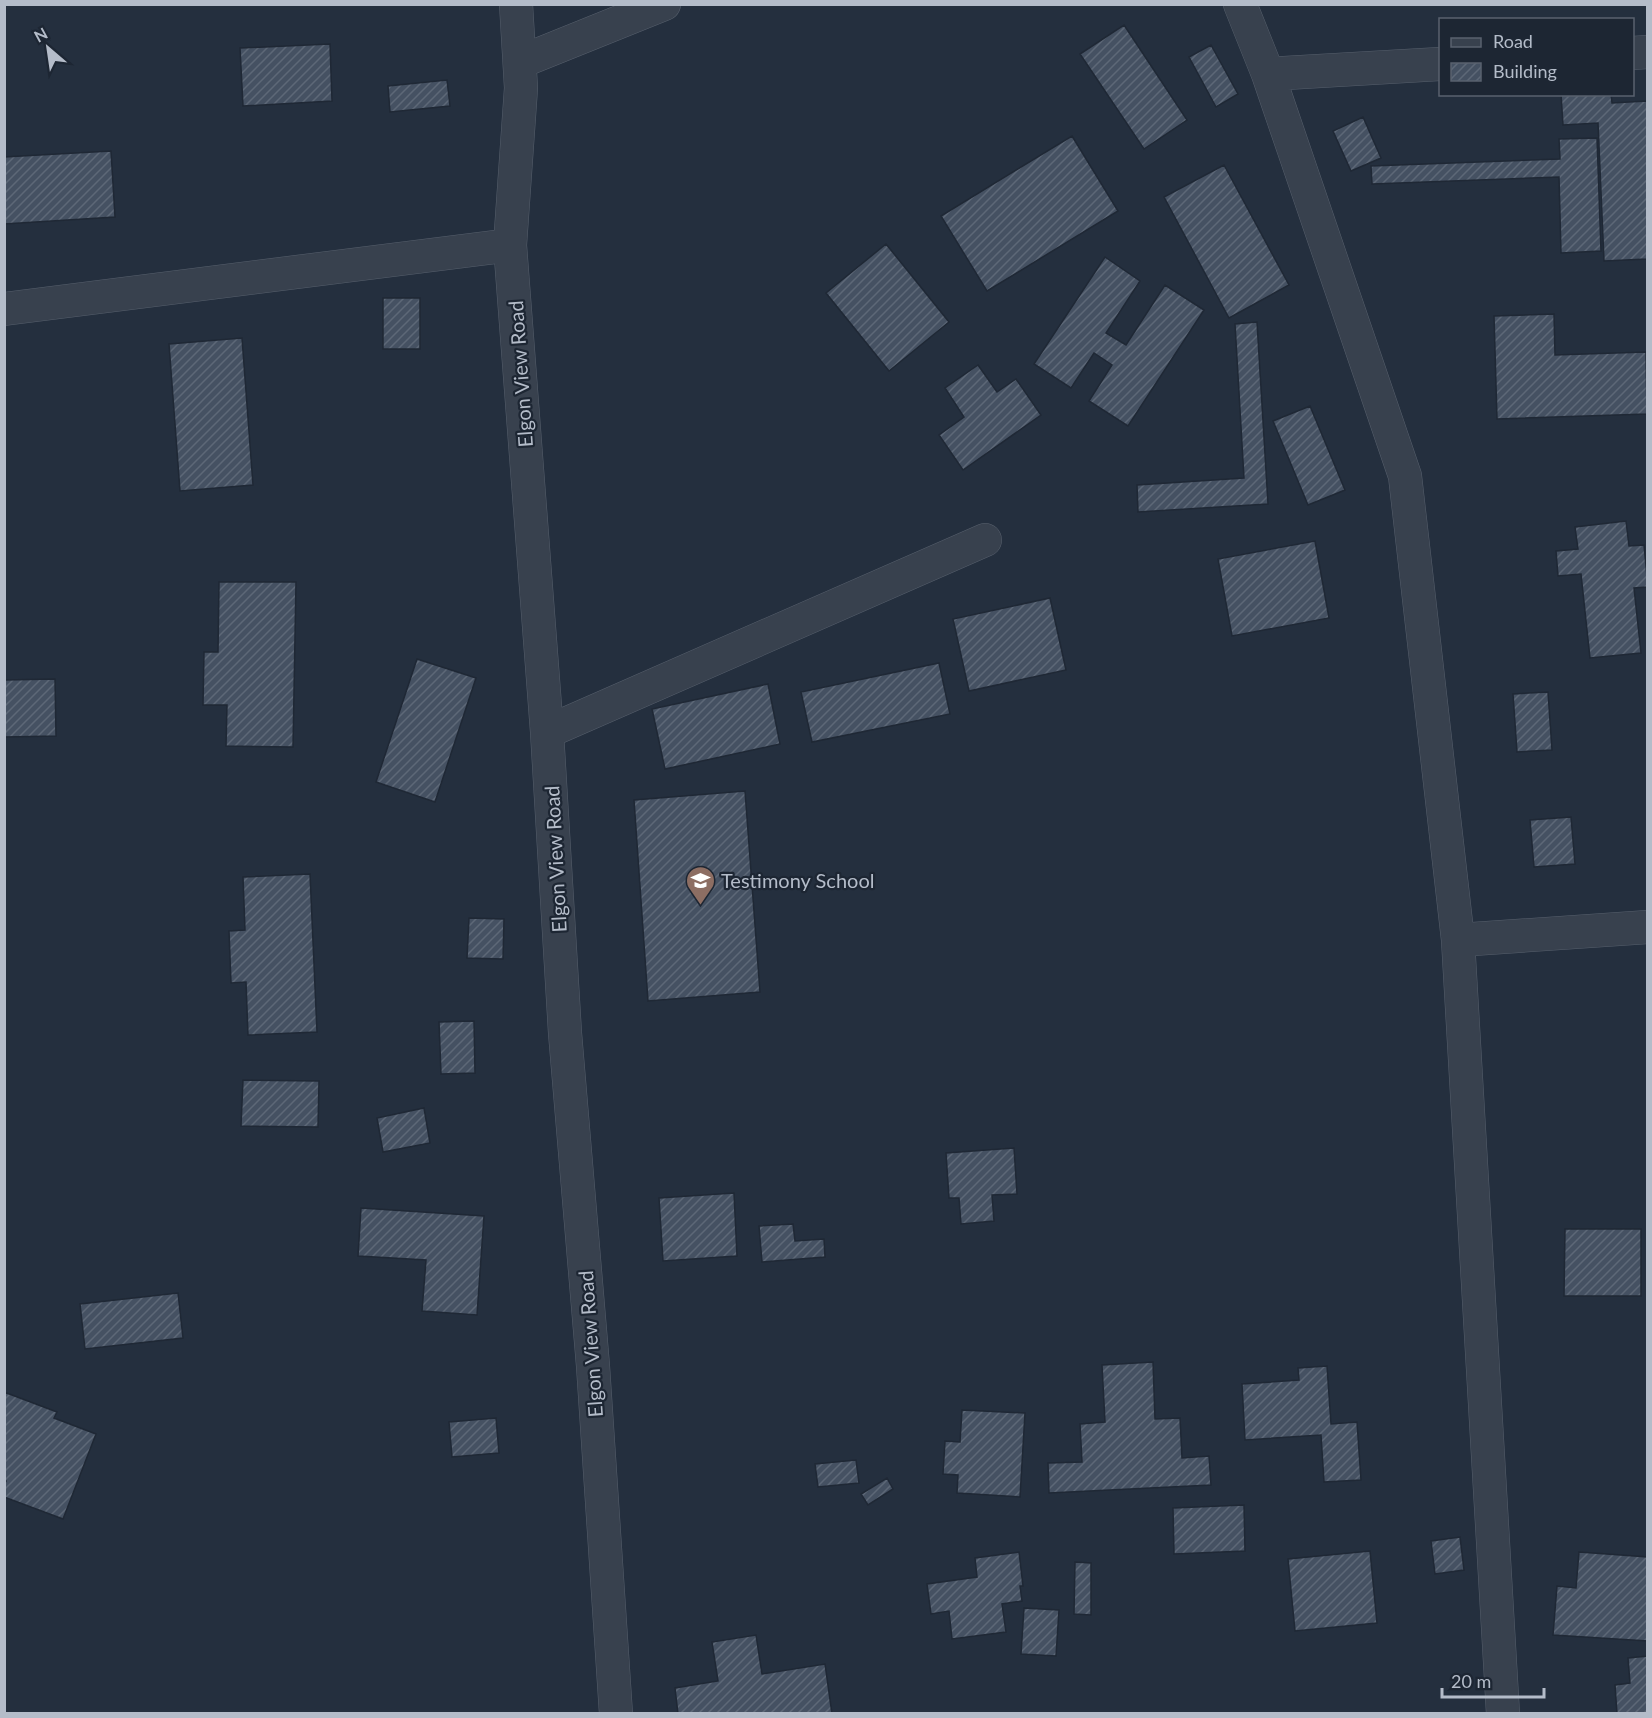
<svg xmlns="http://www.w3.org/2000/svg" width="1652" height="1718" font-family="Lato,sans-serif">
  <defs>
    <pattern id="building-hatch" width="6" height="6" patternUnits="userSpaceOnUse" patternTransform="scale(1.5)"><rect width="6" height="6" fill="#455162"/><path d="M-1 1l2-2M0 6l6-6M5 7l2-2" fill="none" stroke="#5d6877"/></pattern>
  </defs>
  <rect width="100%" height="100%" fill="#242f3e"/>
  <path fill="url(#building-hatch)" stroke="#1f2835" stroke-width="1.5" d="M1124,25L1187,120L1144,149L1080,54Z
    M330,44L332,101L243,106L240,48Z
    M1211,45L1238,94L1216,107L1189,57Z
    M447,80L450,106L390,112L388,86Z
    M1561,94H1611L1612,103L1647,101V259L1604,261L1598,123L1563,125Z
    M1363,117L1381,158L1351,171L1333,131Z
    M1072,136L1118,211L987,291L941,216Z
    M1597,138L1601,251L1561,253L1559,177L1372,184L1371,166L1560,159L1559,139Z
    M111,151L115,217L4,224V157Z
    M1224,165L1289,285L1229,318L1164,197Z
    M886,244L949,322L889,371L826,293Z
    M1105,257L1140,281L1106,333L1126,345L1165,285L1204,310L1128,426L1089,401L1112,365L1094,353L1071,388L1034,364Z
    M383,298H420V349H383Z
    M1554,314L1555,355L1646,352L1647,414L1497,419L1494,316Z
    M1257,322L1268,504L1138,512L1137,485L1244,478L1235,324Z
    M242,338L253,485L180,491L169,344Z
    M978,365L997,392L1016,379L1041,415L963,470L939,435L964,417L945,388Z
    M1310,406L1345,490L1308,505L1273,421Z
    M1626,521L1629,546L1644,545L1648,587L1634,588L1641,653L1590,658L1581,574L1558,576L1556,551L1578,549L1575,527Z
    M1315,541L1329,618L1232,636L1218,559Z
    M219,582H296L293,747L226,746L227,705H203L204,652H218Z
    M1050,598L1066,670L969,691L953,619Z
    M417,659L476,678L435,802L376,782Z
    M939,663L950,714L812,742L801,692Z
    M55,679L56,736L4,737V680Z
    M768,684L780,744L665,769L652,709Z
    M1548,692L1552,750L1517,752L1513,694Z
    M745,791L760,992L648,1001L634,800Z
    M1571,817L1575,864L1534,867L1530,820Z
    M310,874L317,1032L248,1035L246,982L231,983L229,931L245,930L243,877Z
    M469,918L504,919L503,959L467,958Z
    M474,1021L475,1073L441,1074L439,1022Z
    M243,1080L319,1081L318,1127L241,1126Z
    M424,1108L430,1143L383,1152L377,1118Z
    M1014,1148L1017,1194L992,1195L994,1221L961,1224L959,1198H949L946,1153Z
    M734,1193L737,1256L663,1261L659,1198Z
    M361,1208L484,1216L477,1315L422,1311L426,1260L358,1256Z
    M793,1224L795,1241L824,1239L825,1257L762,1262L759,1226Z
    M1565,1229H1641V1296H1564Z
    M178,1293L183,1338L85,1349L80,1304Z
    M1153,1362L1155,1419L1180,1418L1182,1458L1209,1456L1211,1485L1049,1493L1048,1463L1082,1462L1080,1424L1105,1422L1102,1365Z
    M1327,1366L1331,1424L1357,1422L1361,1480L1324,1482L1321,1435L1245,1440L1242,1384L1299,1380L1298,1368Z
    M4,1392L57,1412L54,1418L96,1434L63,1519L4,1497V1485L6,1481L4,1480Z
    M962,1410L1025,1413L1020,1497L957,1493L958,1475L943,1474L945,1441L960,1442Z
    M496,1418L499,1453L452,1457L449,1422Z
    M856,1460L859,1483L818,1487L815,1464Z
    M887,1478L893,1489L868,1505L861,1494Z
    M1244,1505L1245,1551L1174,1554L1173,1508Z
    M1460,1537L1464,1570L1435,1574L1431,1541Z
    M1370,1551L1377,1623L1295,1631L1288,1559Z
    M1019,1552L1023,1586H1020L1022,1601L1002,1604L1006,1632L952,1639L949,1611L931,1614L927,1584L977,1577L975,1558Z
    M1579,1552L1648,1557V1641L1553,1635L1557,1586L1576,1588Z
    M1075,1562L1091,1563V1615L1074,1614Z
    M1024,1608L1059,1610L1056,1656L1021,1654Z
    M756,1635L762,1674L825,1664L832,1714H678L675,1688L718,1681L712,1642Z
    M1648,1656V1714H1617L1615,1685L1630,1683L1628,1658Z"/>
  <g fill="none" stroke-linecap="round" stroke-linejoin="round">
    <defs>
      <path id="minor" d="M516,4L521,88L510,245L547,732L565,1033L593,1366L616,1714
        M1240,4L1268,74L1405,476L1458,940L1503,1714
        M1632,53L1648,52
        M520,62L664,4
        M1268,74L1440,64
        M4,309L510,245
        M547,732L985,540
        M1458,940L1648,927"/>
    </defs>
    <use href="#minor" stroke="#565f6c" stroke-width="34"/>
    <use href="#minor" stroke="#38414e" stroke-width="33"/>
  </g>
  <defs>
    <symbol id="school-pin" viewBox="-11 -11 22 30"><path d="M0 17L-7.5 6A9.5 9.5 0 1 1 7.5 6Z" fill="#8d6e63" stroke="#1d2633"/><path d="M0-5L7-2L0 1L-7-2ZM-4 1L0 2.5L4 1V4Q0 6-4 4Z" fill="#fff"/></symbol>
  </defs>
  <g fill-rule="evenodd">
    <use href="#school-pin" x="684" y="864" width="33" height="45"/>
  </g>
  <g text-anchor="middle" dominant-baseline="central" stroke-width="4.5" stroke-linejoin="round" paint-order="stroke">
    <g font-size="20" fill="#b4bcc9" stroke="#1d2633">
      <text transform="translate(520 374) rotate(-94)">Elgon View Road</text>
      <text transform="translate(555 859) rotate(-93)">Elgon View Road</text>
      <text transform="translate(590 1344) rotate(-94)">Elgon View Road</text>
    </g>
    <g font-size="20" fill="#b4bcc9" stroke="#1d2633" text-anchor="start">
      <text x="721" y="880">Testimony School</text>
    </g>
  </g>
  <rect width="1652" height="1718" fill="none" stroke="#b4bcc9" stroke-width="12"/>
  <rect x="1439" y="18" width="195" height="78" fill="#1d2633" stroke="#59626f" stroke-width="1.5"/>
  <rect x="1451" y="38" width="30" height="9" fill="#38414e" stroke="#59626f" stroke-width="1.5"/>
  <text x="1493" y="48" font-size="18" fill="#b4bcc9">Road</text>
  <rect x="1451" y="63" width="30" height="18" fill="url(#building-hatch)" stroke="#59626f" stroke-width="1.5"/>
  <text x="1493" y="78" font-size="18" fill="#b4bcc9">Building</text>
  <g transform="translate(48 48) rotate(331)" stroke="#1d2633" stroke-width="4.5" paint-order="stroke">
  <path d="M0-4.5L10 22L0 15L-10 22Z" fill="#b4bcc9"/>
  <text y="-9" font-size="16" font-weight="bold" text-anchor="middle" fill="#b4bcc9">N</text>
  </g>
  <path d="M1442 1688v9h102v-9" fill="none" stroke="#b4bcc9" stroke-width="3"/>
  <text x="1451" y="1688" font-size="18" fill="#b4bcc9" stroke="#1d2633" stroke-width="4.5" paint-order="stroke">20 m</text>
</svg>
